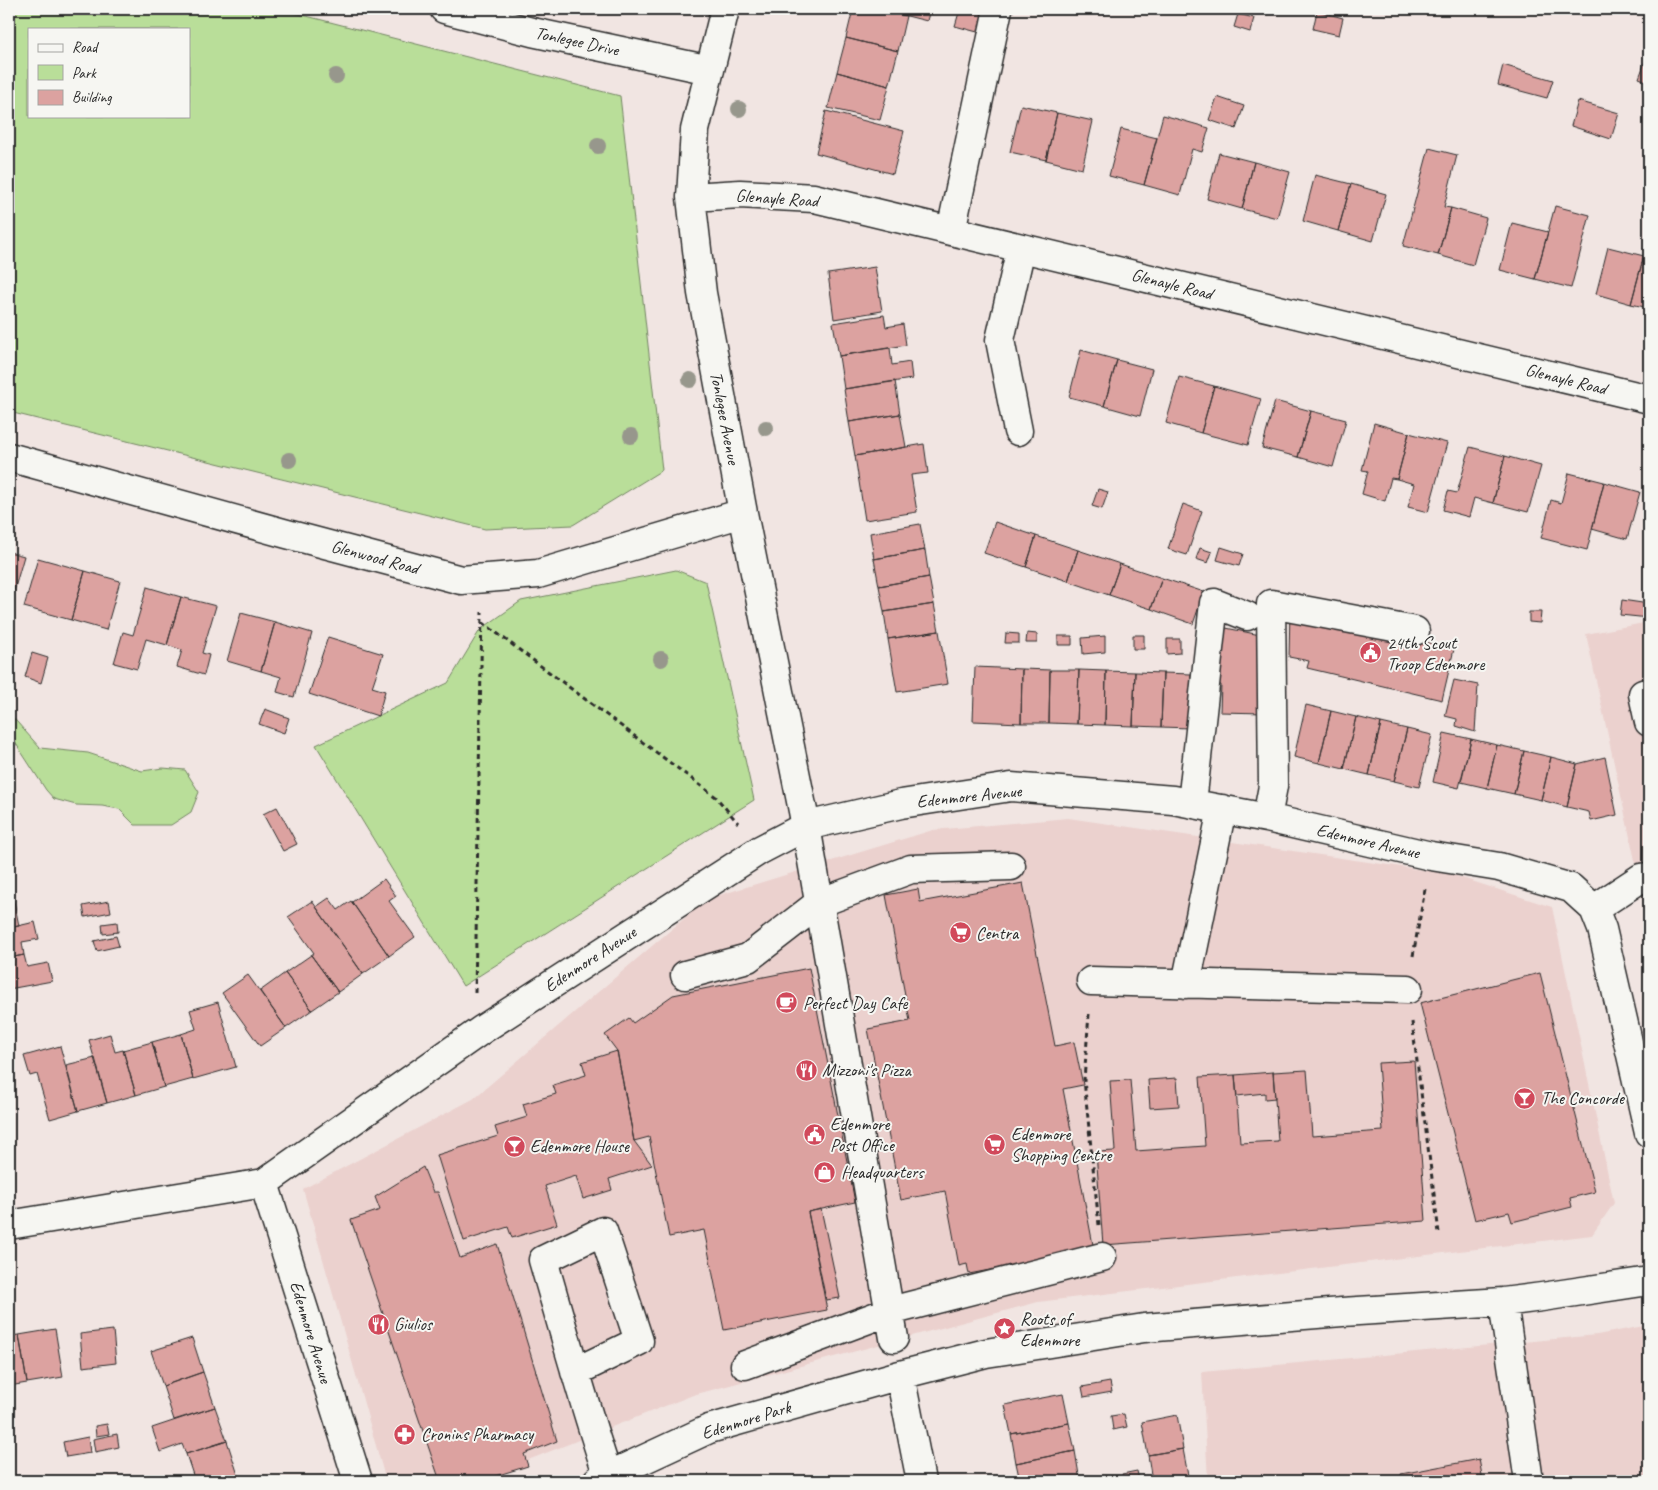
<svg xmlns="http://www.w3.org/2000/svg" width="1658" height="1490" font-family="Caveat,sans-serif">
  <rect width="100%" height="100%" fill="#f1e5e2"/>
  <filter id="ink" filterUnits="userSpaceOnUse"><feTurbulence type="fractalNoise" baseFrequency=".02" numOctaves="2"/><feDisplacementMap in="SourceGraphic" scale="10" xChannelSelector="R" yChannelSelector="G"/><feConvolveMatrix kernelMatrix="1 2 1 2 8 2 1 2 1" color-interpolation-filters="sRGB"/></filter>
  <g filter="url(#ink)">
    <path fill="#ebd1ce" d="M1649,622V925L1586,634Z
      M1068,818L1450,874L1552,907L1614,1203L1592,1235L1038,1302L693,1395L475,1481H386L303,1189L473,1099L707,899L933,830Z
      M1649,1325V1481H1208L1202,1372L1597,1335Z"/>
    <path fill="#b9de99" stroke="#728462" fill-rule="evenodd" d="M9,9H279L620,96L662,470L573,525L485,529L9,412ZM29,29H189V116H29Z
      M676,570L706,582L754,800L463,986L316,745L448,683L480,630L521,601Z
      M9,713L40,748L88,753L142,771L163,768L185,770L199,792L191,812L171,825H135L119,809L102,806L76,805L54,799L46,790L9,733Z"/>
    <path fill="#dca2a0" stroke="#2b2b2b" d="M853,9H879L906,16L898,51L846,38Z
      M879,9H930L927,21Z
      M960,9H988L981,33L955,26Z
      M1317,11L1343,18L1339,35L1313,29Z
      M1238,14L1254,18L1250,32L1234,27Z
      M846,38L898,51L889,86L837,72Z
      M1645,62L1649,64V82L1639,78Z
      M1503,65L1553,80L1547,98L1498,85Z
      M837,72L889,86L880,120L828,108Z
      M1217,97L1244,106L1236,129L1209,120Z
      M1578,101L1619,113L1611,139L1571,126Z
      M1021,105L1057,113L1046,160L1010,152Z
      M826,111L904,131L893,174L816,153Z
      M1057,113L1093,121L1082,169L1046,160Z
      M1163,115L1209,128L1202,152L1192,149L1180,195L1144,185Z
      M1121,129L1157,138L1144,185L1109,176Z
      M1429,148L1457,155L1444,207L1451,208L1438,255L1403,246Z
      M1219,153L1254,162L1242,209L1207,199Z
      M1254,162L1290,172L1277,218L1242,209Z
      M1315,175L1351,184L1338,231L1303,221Z
      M1351,184L1386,194L1373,241L1338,231Z
      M1555,206L1590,215L1571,288L1535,279Z
      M1451,208L1486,218L1473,265L1438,255Z
      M1512,223L1548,232L1535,279L1500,270Z
      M1649,236V308L1631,304Z
      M1608,247L1644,256L1631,304L1596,294Z
      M875,267L882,311L834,319L828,274Z
      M884,315L886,327L903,324L906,345L839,356L833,323Z
      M890,348L892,365L910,362L912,379L844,389L839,356Z
      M1081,350L1117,360L1104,406L1069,397Z
      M1117,360L1152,369L1140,416L1104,406Z
      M1179,377L1214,386L1201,433L1166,423Z
      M895,381L900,414L849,422L844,389Z
      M1214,386L1261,399L1248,445L1201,433Z
      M1275,401L1311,411L1298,457L1262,448Z
      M1311,411L1346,420L1333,467L1298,457Z
      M900,414L906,447L855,456L849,422Z
      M1374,423L1409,433L1397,479L1391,478L1385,501L1362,494L1368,471L1362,470Z
      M1409,433L1447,443L1428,512L1408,507L1414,484L1397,479Z
      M924,444L928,473L911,475L917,512L865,520L855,456Z
      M1470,447L1505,456L1493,503L1474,498L1469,517L1443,510L1448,491L1457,493Z
      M1505,456L1541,466L1528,512L1493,503Z
      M1569,473L1604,482L1587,550L1541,538L1551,500L1561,503Z
      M1604,482L1640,492L1627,539L1592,529Z
      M1098,489L1108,492L1102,509L1092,506Z
      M1183,504L1202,511L1187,555L1168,549Z
      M995,522L1036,536L1026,567L984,553Z
      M920,524L925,550L874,559L870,533Z
      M1036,536L1078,550L1068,581L1026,567Z
      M1221,547L1243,554L1239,566L1217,560Z
      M1200,548L1212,552L1208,563L1196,559Z
      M925,550L929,577L879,586L874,559Z
      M1078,550L1120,564L1109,595L1068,581Z
      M9,552L24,556L10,605L9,604Z
      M38,558L85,571L71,620L24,607Z
      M1120,564L1162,578L1151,609L1109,595Z
      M85,571L120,581L106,630L71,620Z
      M929,577L934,604L884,612L879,586Z
      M1162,578L1204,592L1193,624L1151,609Z
      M147,587L181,597L167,645L146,639L137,669L114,663L123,632L133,635Z
      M181,597L216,606L202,653L209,655L204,675L177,667L182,650L167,645Z
      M1622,600L1649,604V618L1620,615Z
      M934,604L939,631L888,639L884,612Z
      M1290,609L1454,649L1442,700L1307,668L1309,661L1289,657Z
      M1529,612H1541L1540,623L1529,622Z
      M241,613L275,622L261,671L227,661Z
      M275,622L312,633L294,697L277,692L281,677L261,671Z
      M1226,628L1265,636L1264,713L1220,712L1221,685L1214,682Z
      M939,631L948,684L897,692L888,639Z
      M1006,633L1019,634V643H1005Z
      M1027,633L1037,634V643H1026Z
      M1133,635H1144V649H1133Z
      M1058,636H1072V645H1058Z
      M1105,636V652L1083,654L1082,638Z
      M328,637L383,654L372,687L385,691L378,716L309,694Z
      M1167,639H1180V653L1167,654Z
      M32,653L48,658L41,683L25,677Z
      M975,667L1022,669L1021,723L973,721Z
      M1022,669L1050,670L1049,723H1021Z
      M1050,670H1079L1077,724L1049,723Z
      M1079,670L1106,671L1105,725L1077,724Z
      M1106,671L1135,672L1133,726L1105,725Z
      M1135,672L1163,673L1161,727L1133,726Z
      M1163,673L1191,674L1189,728L1161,727Z
      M1454,680L1478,685L1475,732L1456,726L1457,719L1445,716Z
      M1306,705L1331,711L1319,763L1294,757Z
      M265,709L289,718L284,733L259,724Z
      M1331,711L1356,717L1344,769L1319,763Z
      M1356,717L1381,723L1369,775L1344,769Z
      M1381,723L1407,729L1394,781L1369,775Z
      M1407,729L1432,735L1419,787L1394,781Z
      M1444,733L1471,739L1459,788L1433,782Z
      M1471,739L1497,745L1487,788L1461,782Z
      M1497,745L1524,751L1514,794L1487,788Z
      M1524,751L1551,757L1541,800L1514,794Z
      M1551,757L1577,764L1567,807L1541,800Z
      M1605,757L1617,815L1591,821L1589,812L1567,807L1577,764Z
      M277,807L297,844L283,851L263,814Z
      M384,879L396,896L389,901L415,937L389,956L352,902Z
      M1023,883L1055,1046L1074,1042L1083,1085L1063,1089L1094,1250L969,1274L967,1264L959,1266L945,1191L901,1200L868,1029L910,1021L886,895L918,889L920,902Z
      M13,896L19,926L9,928V897Z
      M329,898L338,910L351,901L389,956L363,974L316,907Z
      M109,901L111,912L85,917L83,906Z
      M312,901L363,974L338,992L311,955L314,953L288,917Z
      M35,922L39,939L22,942L24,955L9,958V928Z
      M117,922L118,932L103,934L102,924Z
      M116,936L119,946L97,951L94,941Z
      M24,955L27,967L48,963L52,981L9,989V958Z
      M311,955L338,992L312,1010L285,973Z
      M809,968L855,1202L808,1212L827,1310L724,1330L704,1230L669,1237L649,1137L634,1141L617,1051L605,1035L629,1018L633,1023L673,995Z
      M285,973L312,1010L286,1028L260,991Z
      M1540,973L1595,1192L1570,1198L1572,1207L1512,1222L1509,1212L1475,1220L1420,1003Z
      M248,975L286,1028L260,1046L222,993Z
      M218,1002L236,1067L193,1079L181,1034L196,1029L190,1010Z
      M110,1034L115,1052L123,1050L136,1095L107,1103L89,1040Z
      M181,1034L193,1079L164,1087L152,1042Z
      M152,1042L164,1087L136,1095L123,1050Z
      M60,1046L78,1111L50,1119L37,1074L30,1076L24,1056Z
      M617,1051L634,1141L652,1165L609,1179L612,1190L583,1199L576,1176L545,1186L557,1224L512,1238L508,1227L464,1241L437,1155L498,1136L495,1127L527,1117L523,1104L556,1094L553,1085L586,1075L582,1062Z
      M95,1058L107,1103L78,1111L66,1065Z
      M1414,1061L1426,1221L1103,1245L1096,1152L1115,1151L1110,1081L1130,1080L1136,1151L1205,1146L1200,1077L1235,1075L1240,1143L1278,1141L1273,1072L1307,1070L1312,1136L1383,1131L1378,1063Z
      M1273,1072L1275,1098L1265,1099V1093L1237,1096L1235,1075Z
      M1177,1078L1179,1106L1150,1108L1148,1080Z
      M423,1167L433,1192H438L460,1258L497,1244L557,1441L524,1454L528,1466L479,1481H440L351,1220L380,1210L375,1197Z
      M821,1209L840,1298L826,1300L808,1212Z
      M55,1329L63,1377L27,1383L19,1335Z
      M113,1330L116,1363L83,1367L80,1334Z
      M19,1335L27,1383L9,1386V1336Z
      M192,1338L203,1372L163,1386L151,1351Z
      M203,1372L215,1407L174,1420L163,1386Z
      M1110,1382L1112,1392L1084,1397L1082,1387Z
      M1063,1394L1069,1423L1011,1434L1005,1405Z
      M215,1407L227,1441L186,1454L182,1444L160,1452L152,1428Z
      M1124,1414L1127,1427L1113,1430L1111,1416Z
      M1177,1415L1183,1449L1148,1455L1142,1422Z
      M1069,1423L1075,1451L1016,1463L1011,1434Z
      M107,1424L109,1434L96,1436L95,1426Z
      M117,1434L119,1447L95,1452L93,1439Z
      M88,1437L90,1453L66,1457L63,1442Z
      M227,1441L238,1475L220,1481H195L186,1454Z
      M1183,1449L1189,1481H1152L1148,1455Z
      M1075,1451L1080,1481H1020L1016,1463Z
      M1479,1459L1483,1481H1402L1401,1474Z
      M1137,1471L1139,1480L1124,1481L1122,1474Z"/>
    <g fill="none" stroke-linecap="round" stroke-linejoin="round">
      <defs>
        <path id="minor" d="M444,9L532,32L710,70
          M725,9L695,130L691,197L702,293L743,513L806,826L894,1338
          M691,197L740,194L814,198L1649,399
          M951,231L998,9
          M1018,431L1000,340L1021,248
          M9,457L287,534L461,580L538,574L743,513
          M1649,692L1643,694L1649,722
          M1192,803L1214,603L1247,616
          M1267,818L1273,786L1271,604L1415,631
          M1594,909L1641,878L1649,877
          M685,975L748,958L819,903L911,869L1011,866
          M1091,981L1408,989
          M1186,984L1222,809
          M264,1183L358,1481
          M9,1225L264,1183L483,1029L760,850L806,826L901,804L1011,787L1173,800L1267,818L1431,856L1499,867L1571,888L1594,909L1602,929L1649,1133
          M1503,1302L1529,1481
          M745,1365L890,1311L1102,1257
          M575,1372L639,1341L603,1231L543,1260C564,1332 584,1405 608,1476
          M900,1375L921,1481
          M597,1481L709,1429L900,1375L986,1353L1144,1328L1342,1312L1503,1302L1542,1297L1649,1281"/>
      </defs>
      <use href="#minor" stroke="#2b2b2b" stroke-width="31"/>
      <path stroke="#2b2b2b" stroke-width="3" stroke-dasharray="5 4" stroke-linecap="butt" d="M482,622L716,797L738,823
        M1413,956L1425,889
        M475,993L482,612
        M1089,1014L1084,1080L1099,1225
        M1412,1022L1439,1233"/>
      <use href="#minor" stroke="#f6f6f2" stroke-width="28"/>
    </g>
    <g fill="#97978c">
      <circle cx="336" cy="76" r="8"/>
      <circle cx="739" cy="109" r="8"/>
      <circle cx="598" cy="146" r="8"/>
      <circle cx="690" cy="380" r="8"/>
      <circle cx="766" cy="428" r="8"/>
      <circle cx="631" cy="436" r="8"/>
      <circle cx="289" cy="460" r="8"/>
      <circle cx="661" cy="659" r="8"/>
    </g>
  </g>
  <defs>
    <symbol id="civic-disc" viewBox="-11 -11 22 22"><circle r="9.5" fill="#d1495b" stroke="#f6f6f2"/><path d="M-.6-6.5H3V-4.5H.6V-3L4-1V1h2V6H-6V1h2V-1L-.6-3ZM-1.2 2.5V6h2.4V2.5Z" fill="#fff"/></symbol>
    <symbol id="supermarket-disc" viewBox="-11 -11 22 22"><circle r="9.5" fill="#d1495b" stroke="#f6f6f2"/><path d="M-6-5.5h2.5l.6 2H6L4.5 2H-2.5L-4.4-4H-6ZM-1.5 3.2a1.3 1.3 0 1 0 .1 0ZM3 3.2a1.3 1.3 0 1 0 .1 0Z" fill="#fff"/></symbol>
    <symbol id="cafe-disc" viewBox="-11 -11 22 22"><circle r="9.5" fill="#d1495b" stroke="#f6f6f2"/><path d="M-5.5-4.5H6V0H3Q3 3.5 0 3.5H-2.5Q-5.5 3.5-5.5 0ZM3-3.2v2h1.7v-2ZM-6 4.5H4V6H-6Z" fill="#fff"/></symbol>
    <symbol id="restaurant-disc" viewBox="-11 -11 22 22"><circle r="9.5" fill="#d1495b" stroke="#f6f6f2"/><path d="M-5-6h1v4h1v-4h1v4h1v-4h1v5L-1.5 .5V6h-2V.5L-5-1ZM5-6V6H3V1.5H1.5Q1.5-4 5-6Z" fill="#fff"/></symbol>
    <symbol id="bar-disc" viewBox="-11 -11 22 22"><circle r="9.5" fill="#d1495b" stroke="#f6f6f2"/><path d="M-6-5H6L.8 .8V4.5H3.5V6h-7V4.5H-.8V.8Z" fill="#fff"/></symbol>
    <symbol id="shop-disc" viewBox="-11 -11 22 22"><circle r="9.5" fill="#d1495b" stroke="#f6f6f2"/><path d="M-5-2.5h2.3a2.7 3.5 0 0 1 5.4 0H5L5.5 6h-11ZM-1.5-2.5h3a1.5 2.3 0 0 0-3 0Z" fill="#fff"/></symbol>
    <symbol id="sight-disc" viewBox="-11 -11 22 22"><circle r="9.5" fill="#d1495b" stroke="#f6f6f2"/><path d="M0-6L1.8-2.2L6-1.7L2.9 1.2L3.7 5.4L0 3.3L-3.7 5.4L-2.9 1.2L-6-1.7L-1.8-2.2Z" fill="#fff"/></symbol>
    <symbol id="pharmacy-disc" viewBox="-11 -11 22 22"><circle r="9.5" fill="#d1495b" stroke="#f6f6f2"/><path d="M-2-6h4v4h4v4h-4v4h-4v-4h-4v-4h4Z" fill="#fff"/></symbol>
  </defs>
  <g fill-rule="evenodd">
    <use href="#civic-disc" x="1358" y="640" width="25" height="25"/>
    <use href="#supermarket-disc" x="948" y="920" width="25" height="25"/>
    <use href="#cafe-disc" x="774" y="990" width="25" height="25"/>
    <use href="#restaurant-disc" x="794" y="1058" width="25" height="25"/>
    <use href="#bar-disc" x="1512" y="1086" width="25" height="25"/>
    <use href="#civic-disc" x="802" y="1122" width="25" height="25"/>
    <use href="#supermarket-disc" x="982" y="1132" width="25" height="25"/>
    <use href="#bar-disc" x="502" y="1134" width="25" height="25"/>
    <use href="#shop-disc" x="812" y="1160" width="25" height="25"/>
    <use href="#restaurant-disc" x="366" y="1312" width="25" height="25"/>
    <use href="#sight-disc" x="992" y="1316" width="25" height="25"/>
    <use href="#pharmacy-disc" x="392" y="1422" width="25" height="25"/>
  </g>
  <g text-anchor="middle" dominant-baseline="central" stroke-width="4" stroke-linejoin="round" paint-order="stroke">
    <g font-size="18" fill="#2b2b2b" stroke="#f6f6f2">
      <text transform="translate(577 41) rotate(12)">Tonlegee Drive</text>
      <text transform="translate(777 198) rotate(4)">Glenayle Road</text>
      <text transform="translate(1172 284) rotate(14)">Glenayle Road</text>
      <text transform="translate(1566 379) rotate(14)">Glenayle Road</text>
      <text transform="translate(725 418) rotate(79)">Tonlegee Avenue</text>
      <text transform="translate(375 557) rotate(15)">Glenwood Road</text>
      <text transform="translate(969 796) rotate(-6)">Edenmore Avenue</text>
      <text transform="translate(1368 841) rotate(13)">Edenmore Avenue</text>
      <text transform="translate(590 959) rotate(-33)">Edenmore Avenue</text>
      <text transform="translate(311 1332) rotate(73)">Edenmore Avenue</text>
      <text transform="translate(746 1420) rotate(-17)">Edenmore Park</text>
    </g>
    <g font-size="18" fill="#2b2b2b" stroke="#f6f6f2" text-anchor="start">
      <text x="1387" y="643">24th Scout<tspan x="1387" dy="21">Troop Edenmore</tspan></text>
      <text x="976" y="933">Centra</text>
      <text x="803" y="1003">Perfect Day Cafe</text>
      <text x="822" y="1070">Mizzoni's Pizza</text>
      <text x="1541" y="1098">The Concorde</text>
      <text x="830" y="1124">Edenmore<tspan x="830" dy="21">Post Office</tspan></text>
      <text x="1011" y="1134">Edenmore<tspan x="1011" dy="21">Shopping Centre</tspan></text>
      <text x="530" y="1146">Edenmore House</text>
      <text x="841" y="1172">Headquarters</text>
      <text x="1020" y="1319">Roots of<tspan x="1020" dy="21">Edenmore</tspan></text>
      <text x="394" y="1324">Giulios</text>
      <text x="421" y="1434">Cronins Pharmacy</text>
    </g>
  </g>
  <rect width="1658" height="1490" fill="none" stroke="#f6f6f2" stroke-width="30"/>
  <rect x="15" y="15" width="1628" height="1460" fill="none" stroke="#2b2b2b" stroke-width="2" filter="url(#ink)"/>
  <rect x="28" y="28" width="162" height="90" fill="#f6f6f2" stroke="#a5a5a2"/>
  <rect x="38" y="44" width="25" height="8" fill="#f6f6f2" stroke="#a5a5a2"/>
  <text x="72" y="52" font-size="15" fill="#2b2b2b">Road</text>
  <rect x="38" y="65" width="25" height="15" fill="#b9de99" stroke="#a5a5a2"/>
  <text x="72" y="78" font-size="15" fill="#2b2b2b">Park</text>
  <rect x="38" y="90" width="25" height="15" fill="#dca2a0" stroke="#a5a5a2"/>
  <text x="72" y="102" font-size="15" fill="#2b2b2b">Building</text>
</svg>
